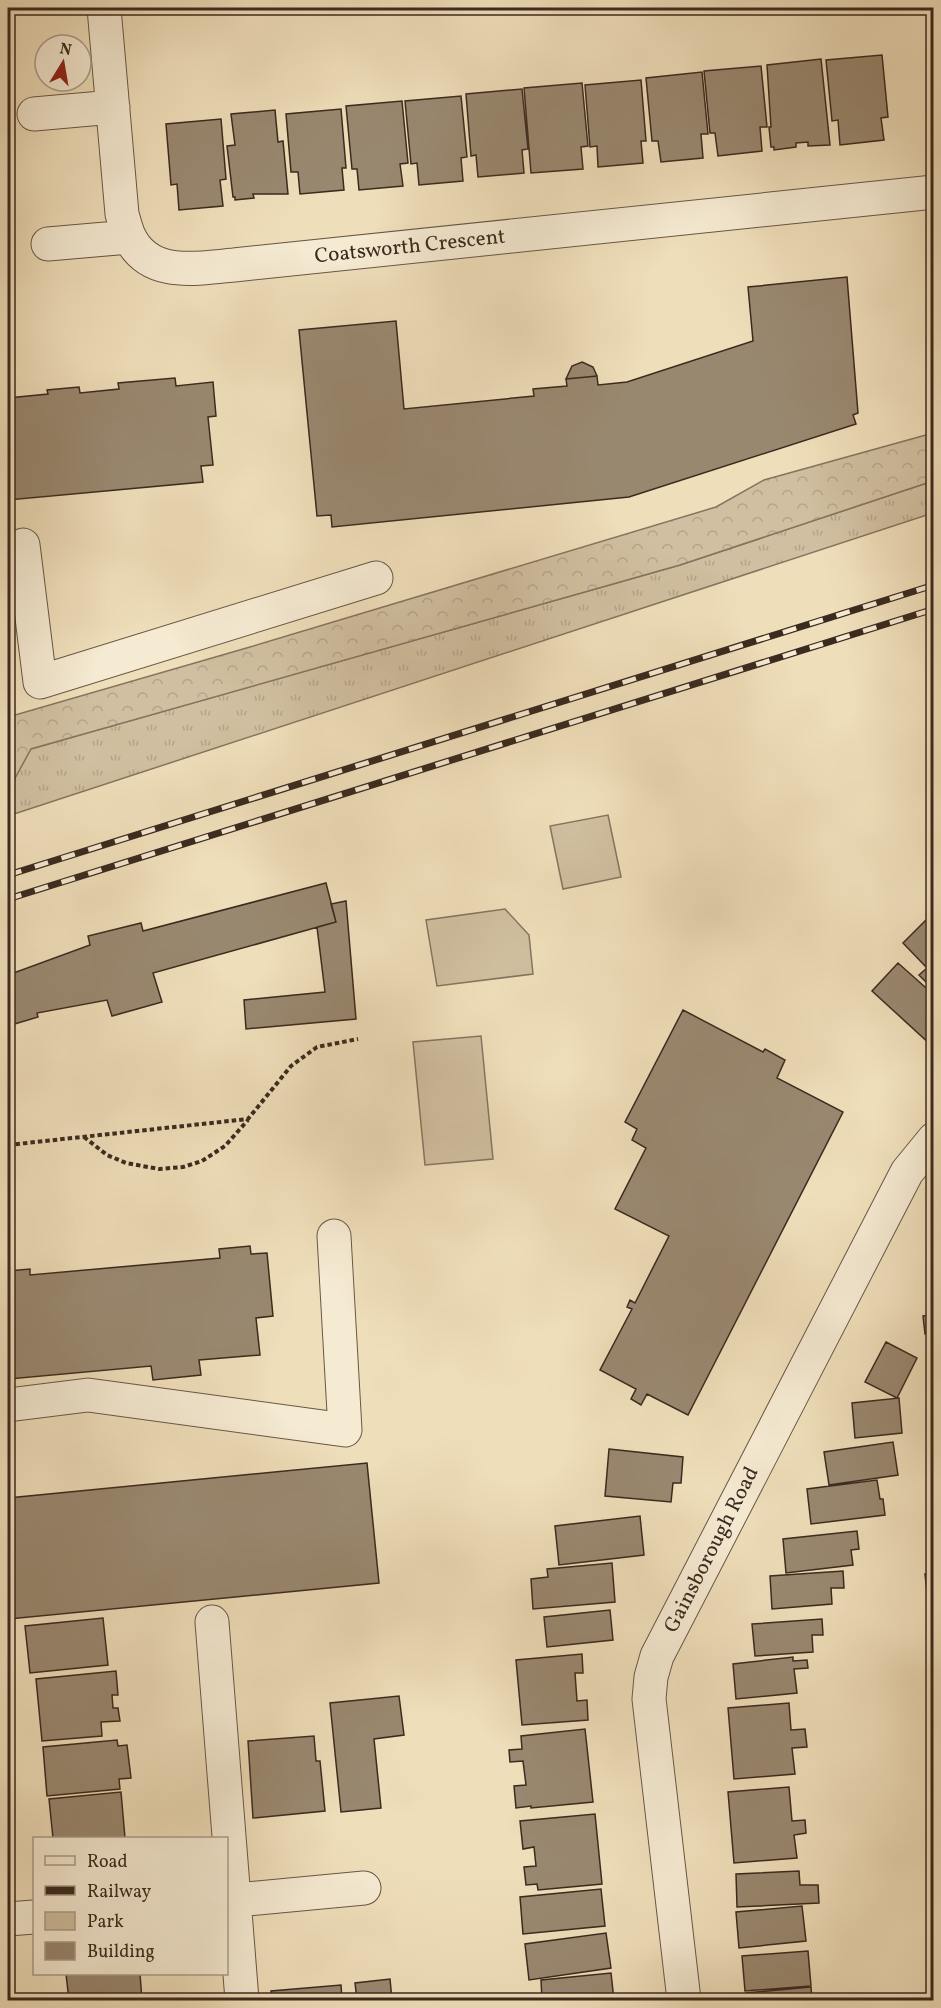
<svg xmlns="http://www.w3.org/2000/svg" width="941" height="2008" font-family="Vollkorn,serif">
  <defs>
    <pattern id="grass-tufts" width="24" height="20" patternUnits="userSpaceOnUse" patternTransform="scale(1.5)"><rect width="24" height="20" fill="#d0bfa0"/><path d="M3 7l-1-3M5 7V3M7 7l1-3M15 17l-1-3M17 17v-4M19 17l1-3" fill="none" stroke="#b4a489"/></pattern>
    <pattern id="forest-crowns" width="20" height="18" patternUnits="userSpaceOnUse" patternTransform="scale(1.5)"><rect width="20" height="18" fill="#d0bfa0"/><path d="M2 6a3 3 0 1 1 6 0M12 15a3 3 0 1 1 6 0" fill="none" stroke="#b4a489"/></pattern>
  </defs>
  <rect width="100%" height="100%" fill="#efdeba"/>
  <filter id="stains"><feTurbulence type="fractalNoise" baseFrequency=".00333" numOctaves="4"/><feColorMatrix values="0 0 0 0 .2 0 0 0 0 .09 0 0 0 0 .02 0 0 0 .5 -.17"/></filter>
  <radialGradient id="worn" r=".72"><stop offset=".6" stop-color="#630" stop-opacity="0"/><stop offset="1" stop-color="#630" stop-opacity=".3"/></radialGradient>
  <path fill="url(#grass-tufts)" stroke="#867460" stroke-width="1.5" d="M933,481V513L8,816V791L30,749L680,565Z"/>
  <path fill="url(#forest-crowns)" stroke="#867460" stroke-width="1.5" d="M933,433V481L680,565L31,749L8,791V717L250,647L716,507L764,480Z"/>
  <path fill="#d0bfa0" stroke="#867460" stroke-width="1.5" d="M608,815L621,877L563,889L550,826Z
    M505,909L529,935L533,974L437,986L426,920Z
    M481,1036L493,1159L425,1165L413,1042Z"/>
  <path fill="#998870" stroke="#3b2a1f" stroke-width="1.5" d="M882,55L888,117L881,118L884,140L840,145L838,120L832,121L826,60Z
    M821,59L830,145L808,146V142L796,143V147L774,150V147H771L769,127H771L767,65Z
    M761,66L767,127H760L762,151L718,156L715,133H710L704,71Z
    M8,69L13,119L8,120Z
    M702,72L708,134H701L703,158L661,162L658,141H652L646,78Z
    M641,80L646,141H641L643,163L598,167L597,146L590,147L585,85Z
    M582,83L588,146L581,147L583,169L531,173L524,88Z
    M522,89L528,149L522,150L524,173L478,177L476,155L471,156L466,94Z
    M461,96L467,157L461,158L463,181L419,185L417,163L411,164L405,101Z
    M402,101L408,163L400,164L403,186L359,190L357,169H352L346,106Z
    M341,109L346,168H342L344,190L300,194L298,172H291L286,114Z
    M275,110L278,142L283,141L288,194H253L254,198L235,200V197H233L227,146L235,145L231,114Z
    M221,119L226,179L220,180L223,206L179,210L177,184L171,185L166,124Z
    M847,277L858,413L853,415L856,424L629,497L332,527L331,515L317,516L299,330L396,321L404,409L534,396L533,389L567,386L566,379L597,376L598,385L627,382L753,341L748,287Z
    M582,362L593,367L597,376L566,379L572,366Z
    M175,378L176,386L213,382L216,416L208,417L213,465L201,466L203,482L8,500V398L48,394L47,390L79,387L80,393L119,389L118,383Z
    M326,883L336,922L153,973L162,1002L112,1016L107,1000L37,1013L38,1017L8,1026V975L90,945L88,936L141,923L143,931Z
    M346,901L356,1019L246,1029L244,1000L325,992L317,927L336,922L331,904Z
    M929,917L934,921V990L919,975L927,968L903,943Z
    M898,963L934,995V1043L931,1045L872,991Z
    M683,1010L763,1052L765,1049L785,1060L777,1078L843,1112L688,1415L647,1394L641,1405L631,1399L636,1389L600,1370L632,1309L627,1307L630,1300L635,1303L669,1236L615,1209L646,1148L632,1140L637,1129L625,1122Z
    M250,1246L251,1254L267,1253L273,1316L256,1318L260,1355L199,1360L201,1375L153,1380L151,1366L9,1379L8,1271L30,1269V1275L220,1258L219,1249Z
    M934,1315V1334H925L923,1316Z
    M886,1342L917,1358L897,1398L865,1382Z
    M899,1398L902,1433L855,1438L852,1403Z
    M893,1442L898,1475L829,1485L824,1452Z
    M609,1449L683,1457L681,1483H673L671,1502L605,1496Z
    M367,1463L379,1583L9,1619L8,1498Z
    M877,1480L880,1499H883L885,1515L811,1524L807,1489Z
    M640,1516L644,1555L559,1565L555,1526Z
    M857,1531L859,1549L851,1550L853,1565L786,1573L783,1539Z
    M612,1563L615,1602L533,1609L531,1579L548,1577L547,1569Z
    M843,1571L844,1588H831L832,1604L772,1609L770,1576Z
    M934,1573V1592L927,1593L925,1574Z
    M610,1610L613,1640L547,1647L544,1617Z
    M934,1614V1629L930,1630L929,1615Z
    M103,1618L108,1665L30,1673L25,1626Z
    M822,1619L823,1635H812L813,1652L755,1656L752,1624Z
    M582,1654L583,1673H575L577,1701L587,1700L588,1720L522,1725L516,1660Z
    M793,1657V1661L807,1660L808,1668L794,1669L797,1693L736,1699L733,1664Z
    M116,1671L118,1695H112L113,1708H118L120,1721L101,1722L102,1736L42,1741L36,1679Z
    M399,1696L404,1735L374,1739L381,1808L341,1812L330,1703Z
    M789,1703L791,1730L805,1729L807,1747L792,1748L795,1774L734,1779L728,1708Z
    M585,1729L593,1802L531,1808V1806L516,1808L514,1786L526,1785L523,1761L510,1762L509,1750L522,1749L521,1736Z
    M314,1736L316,1761H320L325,1811L253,1818L248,1741Z
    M117,1740L118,1746L127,1745L131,1778L119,1779L120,1789L47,1796L43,1747Z
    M789,1787L792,1821L805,1820L806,1833L794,1835L797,1858L734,1863L728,1792Z
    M121,1792L125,1838H53L49,1799Z
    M595,1814L602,1884L538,1890L537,1884L526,1885L524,1867L536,1866L534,1847L523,1849L520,1821Z
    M799,1871L800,1885H818L819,1903L737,1907L736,1874Z
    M601,1889L605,1926L523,1934L520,1897Z
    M802,1906L806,1941L739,1948L736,1912Z
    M606,1933L611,1968L529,1980L525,1944Z
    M808,1951L811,1986L745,1991L742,1956Z
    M611,1973L614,2000H542L541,1980Z
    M66,1974H140L142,2000H69Z
    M390,1979L392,2000H357L355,1983Z
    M341,1985L342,2000H272L271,1991Z
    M811,1987L812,2000H747L746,1993Z"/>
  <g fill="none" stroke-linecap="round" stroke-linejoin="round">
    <defs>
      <path id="minor" d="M104,8L122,214C124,221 126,229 129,236C149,279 197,268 234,265L934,192
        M34,114L113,107
        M48,244L129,237
        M23,545L40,682L376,578
        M8,1405L88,1395L345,1430L334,1236
        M212,1622L242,2000
        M226,1901L364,1888
        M8,1919L34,1917
        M684,2000L649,1699L651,1677L657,1656L907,1172L934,1139"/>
    </defs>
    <use href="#minor" stroke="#685746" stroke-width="35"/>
    <path stroke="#3b2a1f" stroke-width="4" stroke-dasharray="4.5 3" stroke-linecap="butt" d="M84,1137L107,1155L126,1163L159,1169L183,1167L202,1161L225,1146L248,1120
      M8,1145L248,1119L291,1066L317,1047L358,1039"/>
    <use href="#minor" stroke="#f5ead2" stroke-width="33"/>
    <defs>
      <path id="rail" d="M8,875L934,585
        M8,899L934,609"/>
    </defs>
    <use href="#rail" stroke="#3b2a1f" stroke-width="7"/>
    <use href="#rail" stroke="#f5ead2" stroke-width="4.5" stroke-dasharray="14" stroke-linecap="butt"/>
  </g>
  <g text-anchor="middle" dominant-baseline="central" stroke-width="4.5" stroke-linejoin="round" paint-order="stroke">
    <g font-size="21" fill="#3b2a1f" stroke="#f5ead2">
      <text transform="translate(410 247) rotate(-6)">Coatsworth Crescent</text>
      <text transform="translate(712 1550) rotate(-63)">Gainsborough Road</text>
    </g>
  </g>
  <rect width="941" height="2008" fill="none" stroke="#efdeba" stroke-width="30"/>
  <rect x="9" y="9" width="923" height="1990" fill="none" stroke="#3b2a1f" stroke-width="3"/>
  <rect x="15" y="15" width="911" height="1978" fill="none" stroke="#3b2a1f" stroke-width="1.5"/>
  <rect x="33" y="1837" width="195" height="138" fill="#f5ead2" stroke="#ab9d8a" stroke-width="1.5"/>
  <rect x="45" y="1856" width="30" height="9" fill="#f5ead2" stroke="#ab9d8a" stroke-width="1.5"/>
  <text x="87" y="1867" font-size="18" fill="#3b2a1f">Road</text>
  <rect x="45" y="1886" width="30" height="9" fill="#3b2a1f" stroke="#ab9d8a" stroke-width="1.5"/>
  <text x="87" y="1897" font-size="18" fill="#3b2a1f">Railway</text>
  <rect x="45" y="1912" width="30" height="18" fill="#d0bfa0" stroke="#ab9d8a" stroke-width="1.5"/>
  <text x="87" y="1927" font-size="18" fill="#3b2a1f">Park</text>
  <rect x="45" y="1942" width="30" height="18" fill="#998870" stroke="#ab9d8a" stroke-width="1.5"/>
  <text x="87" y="1957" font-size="18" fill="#3b2a1f">Building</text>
  <g transform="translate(63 63) rotate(11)"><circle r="28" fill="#f5ead2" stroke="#ab9d8a" stroke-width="1.5"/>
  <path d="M0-4.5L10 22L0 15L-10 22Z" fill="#8f2418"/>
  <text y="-9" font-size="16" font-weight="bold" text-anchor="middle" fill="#3b2a1f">N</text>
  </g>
  <rect width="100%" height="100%" filter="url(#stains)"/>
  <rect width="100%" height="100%" fill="url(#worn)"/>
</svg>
